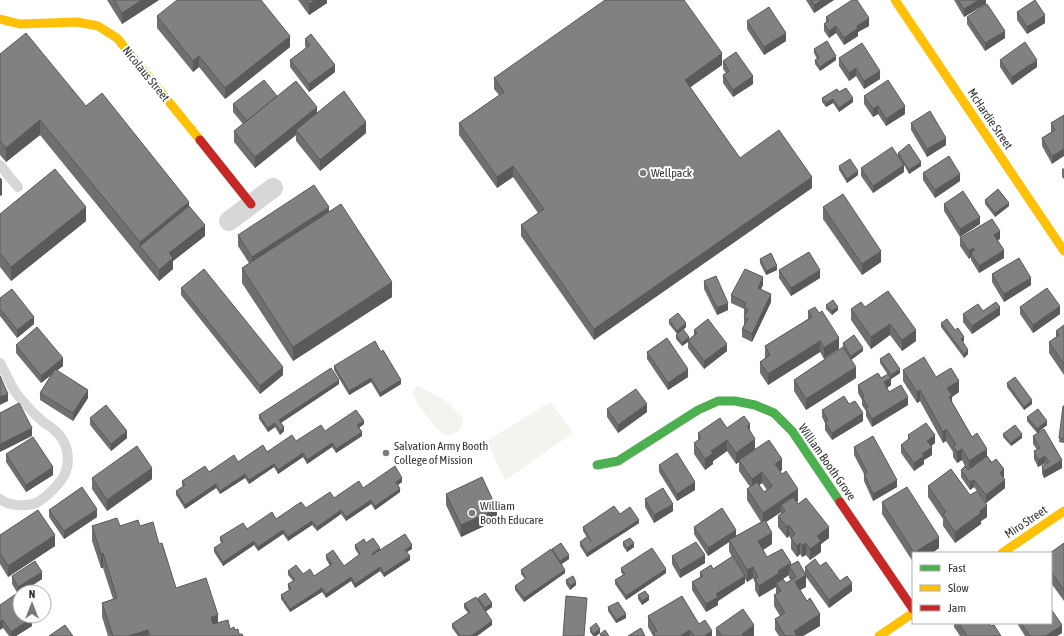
<svg xmlns="http://www.w3.org/2000/svg" width="1064" height="636" font-family="'Asap Condensed',sans-serif">
  <rect width="100%" height="100%" fill="#fff"/>
  <path fill="#f1f5ed" d="M418,386L446,401L463,418C463,430 459,431 449,436C438,433 412,401 413,390Z
    M550,402L573,433L505,480L487,441Z"/>
  <g fill="none" stroke-linecap="round" stroke-linejoin="round">
    <path stroke="#d7d7d7" stroke-width="10" d="M0,165L18,187
      M0,363C5,372 10,384 16,393C23,402 32,412 41,420C44,424 49,425 53,429C70,442 73,467 59,483C53,490 44,499 36,503C25,507 9,506 0,499"/>
    <path stroke="#d7d7d7" stroke-width="20" d="M229,221L273,188"/>
    <path stroke="#4caf50" stroke-width="9" d="M597,465L618,461L698,410L718,401H735L755,405L774,413L792,431L840,502"/>
    <path stroke="#ffc107" stroke-width="9" d="M895,0L1064,251
      M0,19L20,24L77,22L98,26L117,38L200,140
      M1002,553L1064,511
      M879,636L913,613"/>
    <path stroke="#c62828" stroke-width="9" d="M200,140L251,204
      M840,502L913,609"/>
  </g>
  <path fill="#6f6f6f" fill-rule="evenodd" d="M107,0H159L122,24Z
    M298,0H327V3L309,15Z
    M806,0H834L814,13Z
    M954,0H986V4L964,17Z
    M1017,12L1045,23L1027,34L1017,20Z
    M157,16L290,47L225,99L199,67L193,72L157,28Z
    M826,17L869,26L858,32V36L844,45L836,33L829,38L824,31V24L826,22Z
    M967,17L1005,38L985,51L967,24Z
    M747,21L786,41L764,55L747,29Z
    M305,39L335,72L309,92L290,67V60L306,48L305,46Z
    M814,49L836,60L820,71L815,64V60L817,59L814,53Z
    M0,54L86,106L189,206L205,236L173,261V269L159,281L40,135L6,162L0,155Z
    M839,58L880,79L864,89L856,76L849,81L839,66Z
    M1000,60L1037,67L1012,85L1000,67Z
    M723,61L753,84L733,97L723,83V75L726,73L723,69Z
    M722,65L690,87L740,158L812,188L594,340L521,236V225L538,213L513,177L497,188L459,135V123L499,95L494,89V78Z
    M839,92L853,102L839,112L833,103L826,107L822,102V98Z
    M277,96L317,113L366,133L320,171L296,141V135L255,168L234,142V131L243,124L233,112V104Z
    M864,96L905,114L886,126L878,114L873,117L864,104Z
    M1064,115L1052,164L1042,146V138L1051,132V123Z
    M911,123L946,145L927,157L911,130Z
    M898,153L921,166L909,174L904,165V172L873,193L861,176V168L898,156Z
    M839,166L858,175L847,183L839,170Z
    M1064,168V179L1062,177V169Z
    M923,173L960,181L935,198L923,180Z
    M985,200L1009,206L995,217L985,204Z
    M944,204L980,224L960,237L944,211Z
    M823,207L881,262L862,275L823,219Z
    M329,212L392,297L293,361L242,283V268L249,263L238,246V235Z
    M0,214L86,221L11,281L0,267Z
    M960,238L1000,239L998,240L1004,258L979,273L971,260V257L969,259L960,246Z
    M760,259L777,270L766,275L760,263Z
    M779,270L820,278L791,296L779,278Z
    M992,274L1031,285L1004,302L992,282Z
    M704,281L728,310L717,315L704,289Z
    M763,285L761,289L771,302L752,342L742,337V329L745,325H744V317L745,316L744,315V309L731,303V295Z
    M181,288L283,375L260,394L181,295Z
    M888,291L916,341L902,351L890,335L871,349L851,320V309L865,307Z
    M0,298L34,324L17,338L0,316Z
    M826,305L838,310L832,315L826,309Z
    M1020,307L1060,314L1033,333L1020,314Z
    M808,311L819,313L839,338L824,359L820,352L768,385L760,373V362L765,358V346L808,319Z
    M983,311L1000,315L972,334L963,322V314Z
    M669,320L686,327L683,330L689,340L694,336V330L727,351L704,369L688,348V342L682,346L676,339V335L677,334L669,324Z
    M941,323L955,330L964,341L962,342L968,354L964,358L941,327Z
    M1064,325V375L1049,353V342L1056,337V331Z
    M843,343L863,351L851,360L856,378L806,410L794,391V380L843,347Z
    M16,345L63,366L57,370L88,398L73,421L40,400V393L52,374L41,383L16,353Z
    M381,352L401,384L380,397L371,382L349,395L334,370V366Z
    M647,352L688,377L668,390L647,359Z
    M880,359L900,373L891,379V385L887,388L889,392L908,405L872,427L866,416V411L862,405V400L858,393V385L881,378L888,375L880,363Z
    M903,370L936,377L959,392L952,397V402L972,437L1004,477H1003L1005,488L986,503L974,487L970,490L961,477V470L965,466L962,460L957,463L953,457V452L946,441L943,443L920,401L917,403L903,381Z
    M1007,383L1032,404L1024,410L1007,387Z
    M339,384L281,423L284,431L280,435L275,427L268,432L259,419V415Z
    M849,404L863,421L832,440L825,430V423L822,417V410Z
    M1064,406V443L1059,442Z
    M607,409L647,412L618,433L607,417Z
    M1027,417L1047,425L1037,433L1027,421Z
    M90,418L127,438L111,451L90,425Z
    M364,424L359,428L362,436L336,453L332,447L307,464L303,457L278,474L274,467L249,484L245,478L220,494L216,488L185,509L176,495V491L183,487L182,485V481L325,431Z
    M727,428L750,431L755,449L782,470L780,472L798,501L797,502L829,538L821,544V552L810,560L806,555L802,557L800,554L797,557L791,549V539L789,536L787,538L778,527V516L781,513V512L766,522L772,544L763,550L767,557L791,566L805,573V567L820,566L840,581L852,591L829,608L806,577V587L800,590L820,626L803,636H779L775,630V619L780,616L774,606V595L776,594V587L759,597L755,590V583L753,578L747,582L745,579V583L718,601V605L706,612L692,590V582L700,577V572L713,569L732,557L729,551V542L708,556L694,534V527L736,536L761,522L747,500V489L750,487L739,471V462L736,464L727,451L713,461V464L705,470L694,454V443L698,440V433ZM762,483L767,490L764,492L759,485ZM789,575V578L791,580L786,583L783,579Z
    M1003,434L1022,438L1011,446L1003,437Z
    M908,435L935,443L931,446L932,455L924,460V464L914,471L901,453V445L908,440Z
    M1033,436L1062,468L1044,478L1042,474V466L1045,464V463L1038,467L1034,459V451L1037,450L1033,444Z
    M854,447L897,487L873,501L864,481V474L854,455Z
    M6,454L53,475L26,492L6,462Z
    M659,465L695,490L677,501L659,472Z
    M92,478L152,479L107,511L92,489Z
    M402,482L398,485L400,492L375,510L371,504L346,521L341,514L317,531L312,525L288,541L283,534L258,551L254,545L223,566L214,552V548L222,543L220,541V537L247,529L363,488Z
    M928,486L970,495L987,517L981,521V524L955,543L943,526V519L928,497Z
    M446,494L497,520L461,537L446,505Z
    M645,499L673,511L654,523L645,507Z
    M882,502L939,548L932,553H913V562L882,514Z
    M49,510L97,517L64,539L49,517Z
    M620,514L639,523L587,557L580,546V542L587,537L583,531V527Z
    M92,526H140L159,544L176,588L218,623L230,629L235,630L239,634L243,636H108L102,617V603L113,599L103,568H101L92,541Z
    M0,535L55,546L8,577L0,564Z
    M623,542L634,547L627,552L623,546Z
    M366,543L380,550L412,549L407,552L410,560L384,577L380,571L355,588L351,581L326,598L322,592L290,612L281,599V595L289,590L288,588V584L293,581L288,575V571L303,574L314,576L330,566L326,559V555L344,566L359,555L355,549V545Z
    M1064,543V601L1051,583V553Z
    M552,549L569,559L562,564L565,573L524,602L515,590V586L525,579L521,574V570L552,551Z
    M672,556L705,563L680,578L672,564Z
    M621,568L666,573L626,600L615,584V580L623,575L621,572Z
    M12,576L42,579L22,592H20L18,594L12,584Z
    M566,580L576,585L570,590L566,584Z
    M638,595L649,600L642,605L638,599Z
    M478,598L492,607L486,611L492,625L477,636H458L452,628V624L468,613L464,608V604L478,600Z
    M0,605L32,626L16,636H9L3,628Z
    M608,607L626,618L616,623L608,611Z
    M648,616L699,624L712,636H653L648,627Z
    M954,623H989L991,626L1001,636H960L954,627Z
    M1018,623H1051L1062,633L1057,636H1025L1018,625Z
    M590,628L600,633L596,636H593L590,632Z
    M716,628L754,636H716Z"/>
  <path fill="#5a5a5a" d="M142,0H159L122,24V13Z
    M315,0H327V3L309,15V4Z
    M822,0H834L814,13V5Z
    M979,0H986V4L964,17V9Z
    M1045,15V23L1027,34V27Z
    M869,18V26L858,32V36L844,45V38L857,26Z
    M836,26V33L829,38V31Z
    M1005,31V38L985,51V43Z
    M786,33V41L764,55V47Z
    M290,36V47L225,99V88Z
    M722,53V65L685,91V80Z
    M199,56V67L193,72V61Z
    M836,56V60L820,71V67Z
    M1037,60V67L1012,85V77Z
    M335,65V72L309,92V84Z
    M856,68V76L849,81V73Z
    M880,71V79L864,89V81Z
    M753,76V84L733,97V90Z
    M853,98V102L839,112V108Z
    M833,99V103L826,107V103Z
    M878,106V114L873,117V109Z
    M905,106V114L886,126V119Z
    M317,107V118L296,130V135L255,168V157Z
    M40,120V135L6,162V148Z
    M366,122V133L320,171V160Z
    M946,138V145L927,157V149Z
    M1064,149V156L1052,164V156Z
    M921,162V166L909,174V170Z
    M904,165V172L873,193V186Z
    M513,166V177L497,188V177Z
    M858,171V175L847,183V179Z
    M960,174V181L935,198V190Z
    M812,177V188L594,340V329Z
    M2,180V195L0,196V182Z
    M189,202V217L140,246V242Z
    M1009,203V206L995,217V213Z
    M86,207V221L11,281V267Z
    M329,207V218L252,268V257Z
    M980,217V224L960,237V229Z
    M205,225V236L173,261V269L159,281V270L169,253Z
    M1000,231V239L994,242V235Z
    M973,248V255L971,253V257L969,259V251Z
    M1004,250V258L979,273V266Z
    M881,251V262L862,275V264Z
    M777,266V270L766,275V271Z
    M820,270V278L791,296V288Z
    M763,277V285L758,295V288Z
    M1031,278V285L1004,302V294Z
    M392,282V297L293,361V347Z
    M771,294V302L752,342V334Z
    M728,303V310L717,315V308Z
    M1060,306V314L1033,333V325Z
    M838,307V310L832,315V311Z
    M1000,307V315L972,334V326Z
    M34,317V324L17,338V330Z
    M686,323V327L677,335V331Z
    M890,324V335L871,349V337Z
    M916,330V341L902,351V340Z
    M689,337V341L682,346V343Z
    M964,337V341L961,343V339Z
    M839,338V349L824,359V348Z
    M820,341V352L768,385V374Z
    M727,344V351L704,369V361Z
    M863,348V351L851,360V356Z
    M968,350V354L964,358V354Z
    M63,358V366L41,383V376Z
    M283,367V375L260,394V386Z
    M856,367V378L806,410V399Z
    M688,369V377L668,390V383Z
    M900,369V373L891,379V375Z
    M371,378V382L349,395V391Z
    M891,378V385L884,390V382Z
    M339,380V384L279,424V420Z
    M401,380V384L380,397V393Z
    M959,381V392L952,397V406L949,408L947,388Z
    M88,390V398L73,421V413Z
    M920,390V401L917,403V392Z
    M8,394V401L0,405V397Z
    M908,397V405L872,427V419Z
    M1032,400V404L1024,410V407Z
    M647,404V412L618,433V425Z
    M863,413V421L832,440V433Z
    M364,421V424L357,429V425Z
    M1047,421V425L1037,433V429Z
    M275,423V427L268,432V428Z
    M750,424V435L747,426Z
    M284,427V431L280,435V431Z
    M32,428V436L0,452V444Z
    M946,429V441L943,443V432Z
    M127,431V438L111,451V444Z
    M362,432V436L336,453V449Z
    M1022,434V438L1011,446V443Z
    M935,435V443L927,449V441Z
    M755,439V450L739,460V462L736,464V453Z
    M727,440V451L713,461V464L705,470V459L711,451Z
    M332,443V447L307,464V460Z
    M932,447V455L924,460V464L914,471V463L922,454Z
    M962,449V460L957,463V452Z
    M987,449V460L969,472V461Z
    M303,453V457L278,474V470Z
    M1045,456V463L1038,467V460Z
    M782,459V470L775,475V464Z
    M1062,460V468L1044,478V471Z
    M274,464V467L249,484V480Z
    M53,467V475L26,492V485Z
    M152,468V479L107,511V500Z
    M1004,469V477L1000,480V473Z
    M762,472V483L752,491V479Z
    M245,474V478L220,494V491Z
    M402,478V482L396,486V482Z
    M897,480V487L873,501V494Z
    M974,480V487L970,490V482Z
    M1005,480V488L986,503V495Z
    M695,482V490L677,501V494Z
    M216,484V488L185,509V505Z
    M400,489V492L375,510V506Z
    M798,489V501L785,510L781,505V512L763,524V513Z
    M371,500V504L346,521V517Z
    M673,504V511L654,523V515Z
    M987,505V517L981,521V524L955,543V532L980,511Z
    M97,509V517L64,539V531Z
    M497,509V520L461,537V525Z
    M341,510V514L317,531V527Z
    M639,520V523L587,557V553Z
    M312,521V525L288,541V537Z
    M789,525V536L787,538V527Z
    M829,527V538L821,544V552L810,560V549L817,536Z
    M283,530V534L258,551V547Z
    M736,530V538L729,540V542L708,556V548Z
    M772,533V544L758,553V541Z
    M55,535V546L8,577V566Z
    M939,537V548L932,553H914Z
    M254,541V545L223,566V562Z
    M634,543V547L627,552V548Z
    M800,543V554L797,557V546Z
    M806,543V555L802,557V546Z
    M412,545V549L405,553V550Z
    M380,548V552L372,558V554Z
    M103,553V568H101V554Z
    M569,555V559L560,565V561Z
    M705,555V563L680,578V570Z
    M410,556V560L384,577V573Z
    M791,563V569L789,566V575L776,583V587L759,597V586L778,571Z
    M380,567V571L355,588V584Z
    M753,567V578L747,582V570Z
    M666,569V573L626,600V596Z
    M565,570V573L524,602V598Z
    M42,572V579L22,592H20V593L18,594V587Z
    M806,575V587L795,593V582Z
    M745,576V583L718,601V605L706,612V604L716,594Z
    M351,577V581L326,598V594Z
    M576,582V585L570,590V586Z
    M852,583V591L829,608V600Z
    M322,588V592L290,612V609Z
    M649,596V600L642,605V601Z
    M492,603V607L485,612V608Z
    M626,614V618L616,623V620Z
    M820,614V626L803,636H794V631Z
    M218,615V630L211,632V617Z
    M32,618V626L16,636H11V632Z
    M3,620V628L0,630V622Z
    M492,621V625L477,636H471Z
    M754,625V636H742V634Z
    M1062,625V633L1057,636H1046Z
    M600,629V633L596,636H593V634Z
    M148,630V636H128Z
    M690,630V636H680Z
    M712,631V636H704Z"/>
  <path fill="#818181" stroke="#5a5a5a" d="M114,0H142L122,13Z
    M177,0H261L290,36L225,88L199,56L193,61L157,16Z
    M306,0H315L309,4Z
    M605,0H684L722,53L685,80L740,158L779,130L812,177L594,329L521,225L544,209L513,166L497,177L459,123L504,92L494,78Z
    M811,0H822L814,5Z
    M852,0H857L869,18L857,26L858,28L844,38L836,26L829,31L824,24L829,21L826,17Z
    M958,0H979L964,9Z
    M1035,0L1045,15L1027,27L1017,12Z
    M987,4L1005,31L985,43L967,17Z
    M769,7L786,33L764,47L747,21Z
    M26,33L86,106L102,93L189,202L140,242L40,120L6,148L0,141V54Z
    M311,34L335,65L309,84L290,60L310,45L305,39Z
    M827,41L836,56L820,67L815,60L819,58L814,49Z
    M1025,42L1037,60L1012,77L1000,60Z
    M862,43L880,71L864,81L856,68L849,73L839,58Z
    M736,52L753,76L733,90L723,75L729,71L723,61Z
    M264,80L277,96L247,121L233,104Z
    M888,80L905,106L886,119L878,106L873,109L864,96Z
    M296,81L317,107L255,157L234,131Z
    M846,88L853,98L839,108L833,99L826,103L822,98L837,89L839,92Z
    M344,91L366,122L320,160L296,130Z
    M930,111L946,138L927,149L911,123Z
    M1064,115V149L1052,156L1042,138L1055,130L1051,123Z
    M909,144L921,162L909,170L898,153Z
    M892,147L904,165L873,186L861,168Z
    M949,156L960,174L935,190L923,173Z
    M850,159L858,171L847,179L839,166Z
    M55,169L86,207L11,267L0,253V214Z
    M0,178L2,180L0,182Z
    M314,185L329,207L252,257L238,235Z
    M998,189L1009,203L995,213L985,200Z
    M963,191L980,217L960,229L944,204Z
    M843,194L881,251L862,264L823,207Z
    M341,204L392,282L293,347L242,268Z
    M189,206L205,225L169,253L173,258L159,270L140,246Z
    M992,219L1000,231L994,235L1004,250L979,266L971,253L975,250L973,248L969,251L960,238Z
    M809,252L820,270L791,288L779,270Z
    M771,253L777,266L766,271L760,259Z
    M1019,258L1031,278L1004,294L992,274Z
    M204,269L283,367L260,386L181,288Z
    M745,269L763,277L758,288L771,294L752,334L742,329L748,319L744,317L748,310L744,307L746,303L731,295Z
    M716,276L728,303L717,308L704,281Z
    M1047,288L1060,306L1033,325L1020,307Z
    M12,289L34,317L17,330L0,309V298Z
    M888,291L916,330L902,340L890,324L871,337L851,309L861,302L865,307Z
    M833,300L838,307L832,311L826,305Z
    M996,302L1000,307L972,326L963,314L978,304L983,311Z
    M815,307L819,313L822,311L839,338L824,348L820,341L768,374L760,362L770,355L765,346L812,317L808,311Z
    M678,313L686,323L677,331L669,320Z
    M708,319L727,344L704,361L688,340L697,333L694,330Z
    M947,319L955,330L958,328L964,337L961,339L968,350L964,354L941,323Z
    M1064,325V364L1049,342L1059,335L1056,331Z
    M37,327L63,358L41,376L16,345Z
    M683,329L689,337L682,343L676,335Z
    M854,335L863,348L851,356L843,343Z
    M667,338L688,369L668,383L647,352Z
    M375,341L381,352L383,350L401,380L380,393L371,378L349,391L334,366Z
    M843,347L856,367L806,399L794,380Z
    M889,353L900,369L891,375L880,359Z
    M924,357L936,377L951,368L959,381L947,388L952,395L949,397L972,437L977,433L987,449L969,461L962,449L957,452L953,446L956,445L946,429L943,432L920,390L917,392L903,370Z
    M331,368L339,380L279,420L284,427L280,431L275,423L268,428L259,415Z
    M55,369L88,390L73,413L40,393Z
    M878,373L881,378L888,374L891,378L884,382L889,392L901,385L908,397L872,419L866,409L868,407L862,397L864,396L858,385Z
    M0,376L8,394L0,397Z
    M1015,377L1032,400L1024,407L1007,383Z
    M636,389L647,404L618,425L607,409Z
    M844,396L849,404L855,401L863,413L832,433L825,422L828,420L822,410Z
    M19,403L32,428L0,444V413Z
    M106,405L127,431L111,444L90,418Z
    M1063,406H1064V439L1059,438Z
    M1038,409L1047,421L1037,429L1027,417Z
    M356,410L364,421L357,425L362,432L336,449L332,443L307,460L303,453L278,470L274,464L249,480L245,474L220,491L216,484L185,505L176,491L185,485L182,481L205,466L209,472L234,455L238,462L263,445L267,452L292,435L296,441L321,425L325,431Z
    M744,416L750,424L747,426L755,439L736,453L727,440L711,451L713,453L705,459L694,443L701,438L698,433L720,418L727,428Z
    M926,423L935,435L927,441L932,447L922,454L924,456L914,463L901,445L910,438L908,435Z
    M1015,425L1022,434L1011,443L1003,434Z
    M1044,429L1062,460L1044,471L1042,466L1049,462L1045,456L1038,460L1034,451L1040,448L1033,436Z
    M873,436L897,480L873,494L864,474L867,472L854,447Z
    M33,437L53,467L26,485L6,454Z
    M769,440L782,459L775,464L782,474L786,471L798,489L763,513L747,489L757,482L764,492L772,486L762,472L752,479L739,460Z
    M137,446L152,468L107,500L92,478Z
    M677,453L695,482L677,494L659,465Z
    M987,456L991,463L996,459L1004,469L1000,473L1005,480L986,495L974,480L970,482L961,470L965,466L968,470Z
    M395,466L402,478L396,482L400,489L375,506L371,500L346,517L341,510L317,527L312,521L288,537L283,530L258,547L254,541L223,562L214,548L223,542L220,537L243,523L247,529L272,512L276,519L301,502L306,508L330,492L334,498L359,481L363,488Z
    M951,469L970,495L977,491L987,505L980,511L981,513L955,532L943,514L946,512L928,486Z
    M482,477L497,509L461,525L446,494Z
    M82,487L97,509L64,531L49,510Z
    M907,487L939,537L914,553L882,502Z
    M663,488L673,504L654,515L645,499Z
    M793,497L798,504L806,498L829,527L817,536L821,541L810,549L806,543L802,546L800,543L797,546L791,538L795,534L789,525L787,527L778,516L785,511L781,505Z
    M614,506L620,514L630,507L639,520L587,553L580,542L588,536L591,541L583,527Z
    M722,508L736,530L708,548L694,527Z
    M38,510L55,535L8,566L0,553V535Z
    M117,518L120,526L138,520L140,526L153,522L159,544L162,543L176,588L206,578L218,615L211,617L213,624L228,620L230,629L234,627L235,630L238,629L239,634H242L243,636H150L148,630L128,636H113L102,603L117,598L103,553L101,554L92,526Z
    M765,520L772,533L758,541L767,557L782,549L791,563L778,571L779,573L759,586L755,579L758,577L753,567L747,570L729,540Z
    M405,534L412,545L405,550L410,556L384,573L380,567L355,584L351,577L326,594L322,588L290,609L281,595L291,589L288,584L295,580L288,571L296,565L303,574L310,569L314,576L332,564L326,555L333,550L344,566L360,554L355,545L364,539L366,543L373,538L380,548L372,554V555Z
    M630,538L634,543L627,548L623,542Z
    M696,542L705,555L680,570L672,556Z
    M561,543L569,555L560,561L552,549Z
    M1064,543V590L1051,572V553H1050Z
    M652,548L666,569L626,596L615,580L625,574L621,568Z
    M551,549L565,570L524,598L515,586L526,578L521,570Z
    M733,556L745,576L716,594L718,597L706,604L692,582L703,576L700,572L711,565L713,569Z
    M815,559L820,566L826,562L840,581L847,576L852,583L829,600L805,567Z
    M35,561L42,572L18,587L12,576Z
    M798,561L806,575L795,582L807,601L810,598L820,614L794,631L797,636H785L775,619L785,613L774,595L781,591L776,583L783,579L786,583L796,577L789,566Z
    M573,576L576,582L570,586L566,580Z
    M645,591L649,596L642,601L638,595Z
    M485,593L492,603L485,608L478,598Z
    M16,594L20,599V616H31L32,618L11,632L3,620L0,622V605Z
    M566,596L587,598L584,636H563Z
    M682,596L699,624L705,620L712,631L704,636H694L690,630L680,636H655L653,633L657,631L648,616Z
    M476,597L492,621L471,636H460L452,624L470,612L464,604Z
    M618,602L626,614L616,620L608,607Z
    M743,609L754,625L742,634L744,636H722L716,628Z
    M1051,609L1062,625L1046,636H1030L1021,623H1051Z
    M596,623L600,629L593,634L590,628Z
    M959,623H989L991,626L994,625L1001,636H967Z
    M65,625L73,636H49Z
    M641,628L645,636H628Z
    M605,630L609,636H601L600,634Z"/>
  <g fill="#7a7a7a" stroke="#fff" stroke-width="1.5">
    <circle cx="643" cy="173" r="4"/>
    <circle cx="386" cy="453" r="4"/>
    <circle cx="472" cy="513" r="4"/>
  </g>
  <g text-anchor="middle" dominant-baseline="central" stroke-width="4" stroke-linejoin="round" paint-order="stroke">
    <g font-size="12" fill="#333" stroke="#fff">
      <text transform="translate(146 74) rotate(51)">Nicolaus Street</text>
      <text transform="translate(990 119) rotate(56)">McHardie Street</text>
      <text transform="translate(827 462) rotate(55)">William Booth Grove</text>
      <text transform="translate(1026 522) rotate(-34)">Miro Street</text>
    </g>
    <g font-size="12" fill="#333" stroke="#fff" text-anchor="start">
      <text x="651" y="173">Wellpack</text>
      <text x="394" y="446">Salvation Army Booth<tspan x="394" dy="14">College of Mission</tspan></text>
      <text x="480" y="506">William<tspan x="480" dy="14">Booth Educare</tspan></text>
    </g>
  </g>
  <rect x="912" y="552" width="140" height="72" fill="#ffffff" stroke="#adadad"/>
  <rect x="920" y="565" width="20" height="6" fill="#4caf50" stroke="#adadad"/>
  <text x="948" y="572" font-size="12" fill="#333333">Fast</text>
  <rect x="920" y="585" width="20" height="6" fill="#ffc107" stroke="#adadad"/>
  <text x="948" y="592" font-size="12" fill="#333333">Slow</text>
  <rect x="920" y="605" width="20" height="6" fill="#c62828" stroke="#adadad"/>
  <text x="948" y="612" font-size="12" fill="#333333">Jam</text>
  <g transform="translate(32 604)"><circle r="19" fill="#ffffff" stroke="#adadad"/>
  <path d="M0-3L7 15L0 10L-7 15Z" fill="#7a7a7a"/>
  <text y="-6" font-size="11" font-weight="bold" text-anchor="middle" fill="#333333">N</text>
  </g>
</svg>
